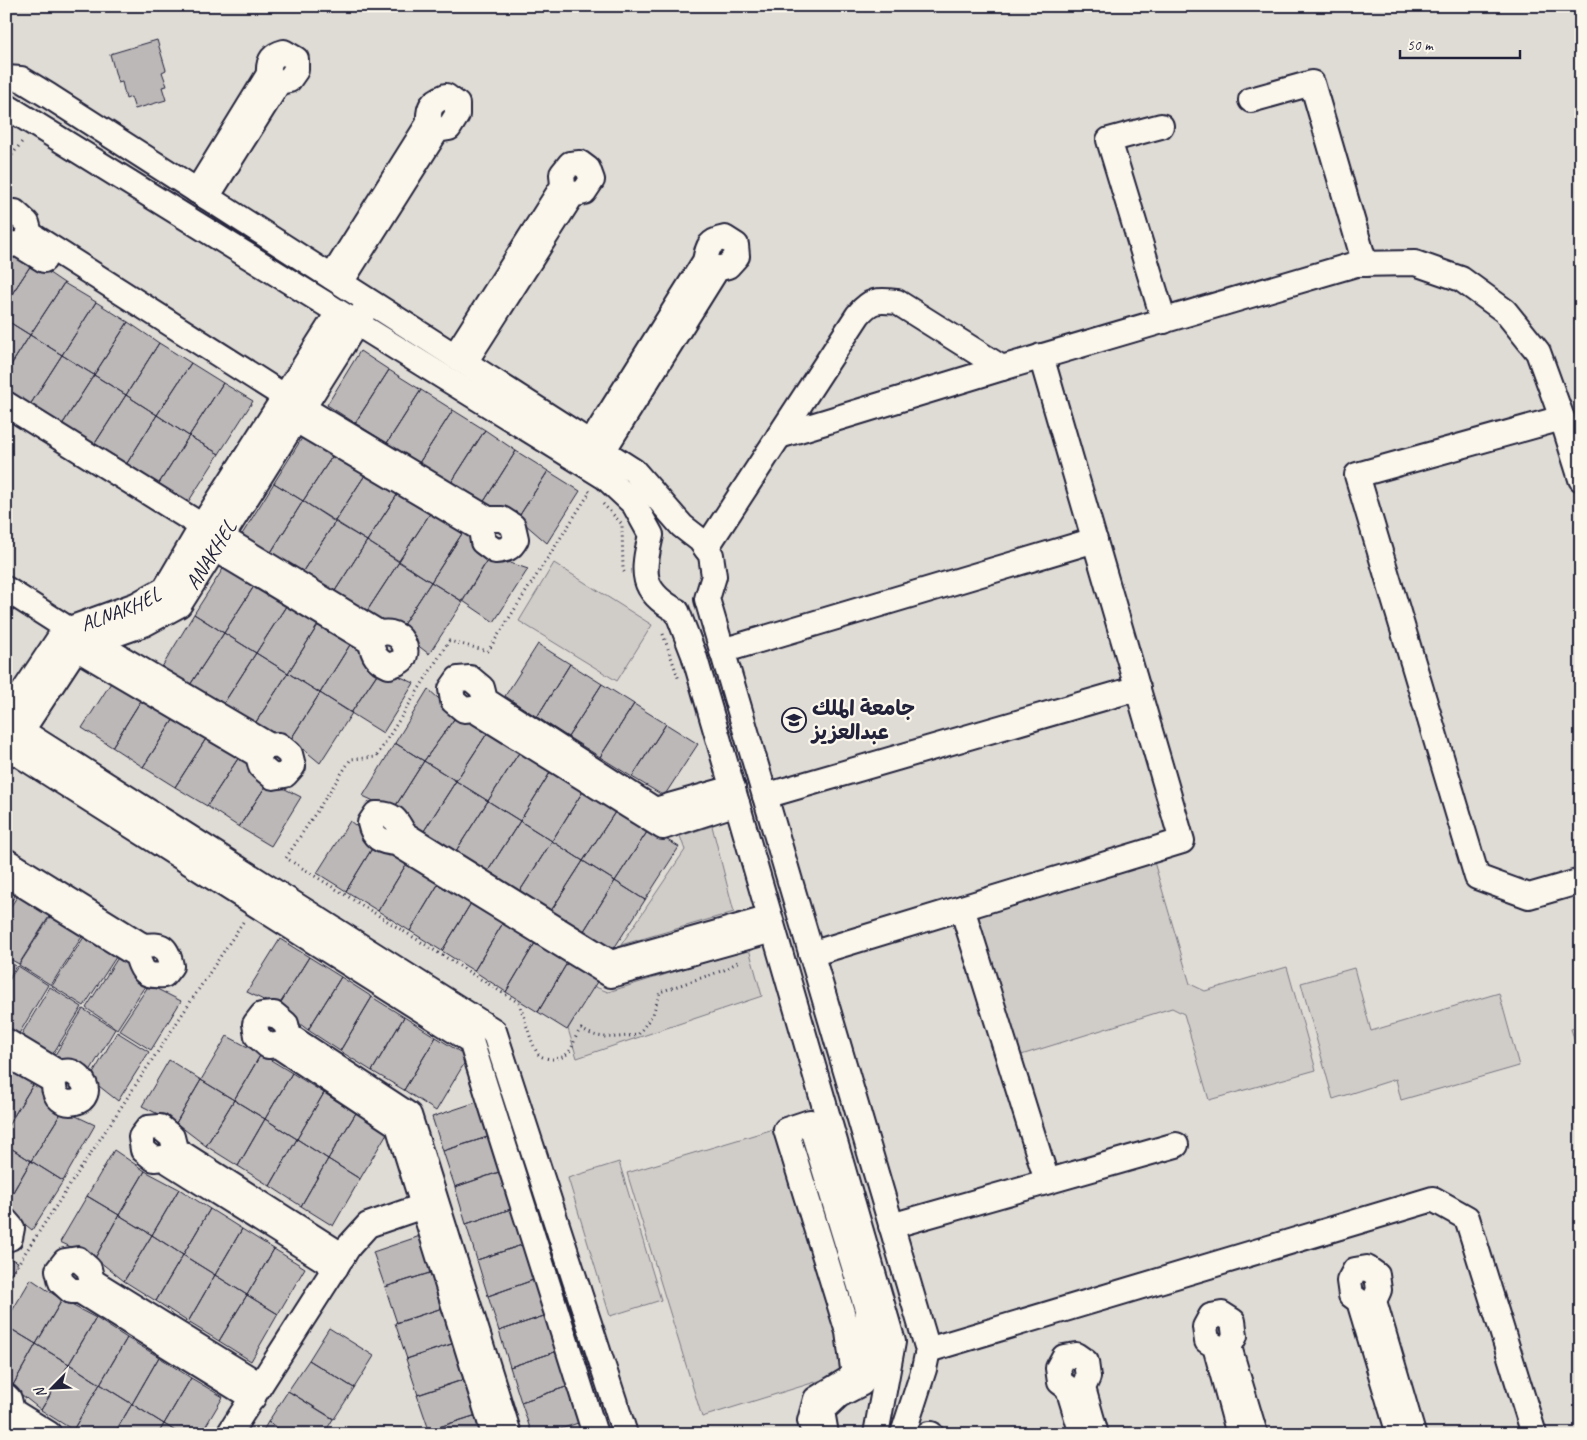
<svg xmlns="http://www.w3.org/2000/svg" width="1587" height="1440" font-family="Caveat,'Playpen Sans Arabic',sans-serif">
  <rect width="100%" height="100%" fill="#eeeae2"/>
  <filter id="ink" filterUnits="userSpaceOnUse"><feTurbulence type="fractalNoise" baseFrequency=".02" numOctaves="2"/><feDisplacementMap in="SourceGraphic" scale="10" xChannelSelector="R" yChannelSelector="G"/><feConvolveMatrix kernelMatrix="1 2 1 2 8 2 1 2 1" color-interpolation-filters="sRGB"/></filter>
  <g filter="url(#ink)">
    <path fill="#dfdbd5" d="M6,6H1581V1434H6Z"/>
    <path fill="#d0cdc9" stroke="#797882" d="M554,563L652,625L617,681L519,621Z
      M712,826L734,912L621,945L685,850L680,836Z
      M1154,862L1190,984L1205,991L1287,967L1316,1070L1209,1100L1184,1014L1172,1008L1018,1056L975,917Z
      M749,949L762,996L577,1058L568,1029L593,986L608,992Z
      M1354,968L1371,1031L1499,993L1519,1066L1401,1100L1396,1079L1333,1099L1301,983Z
      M1581,1026V1061L1571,1029Z
      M777,1128L851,1371L702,1417L627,1173Z
      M619,1162L661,1300L610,1316L568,1178Z"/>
    <path fill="#bcb8b8" stroke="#22223b" d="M157,40L166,70L162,72L167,86L162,87L166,100L135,109L131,97L126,99L122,82L118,83L110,54Z
      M6,249L33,262L6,303Z
      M33,262L64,283L30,335L6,320V303Z
      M64,283L96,302L62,355L30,335Z
      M96,302L128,322L94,375L62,355Z
      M6,320L30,335L6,373Z
      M128,322L159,343L126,395L94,375Z
      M30,335L62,355L28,408L6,394V373Z
      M159,343L191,363L157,415L126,395Z
      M360,351L389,370L355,423L327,405Z
      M62,355L94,375L60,428L28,408Z
      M191,363L223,383L189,436L157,415Z
      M389,370L421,390L387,443L355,423Z
      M94,375L126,395L92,448L60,428Z
      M223,383L253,401L219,454L189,436Z
      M421,390L453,410L419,463L387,443Z
      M126,395L157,415L124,468L92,448Z
      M453,410L485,430L451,483L419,463Z
      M157,415L189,436L156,488L124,468Z
      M307,430L337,449L303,501L274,483Z
      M485,430L516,451L483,503L451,483Z
      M189,436L219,454L185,507L156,488Z
      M337,449L369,469L335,521L303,501Z
      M516,451L548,471L518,518L503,509L483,503Z
      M369,469L401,489L367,541L335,521Z
      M548,471L580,491L547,543L518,518Z
      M274,483L303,501L270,554L241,536Z
      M401,489L433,509L399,561L367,541Z
      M303,501L335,522L301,574L270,554Z
      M433,509L465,529L431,582L399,561Z
      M335,522L367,541L333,594L301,574Z
      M465,529L475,544L490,556L462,601L431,582Z
      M367,541L399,562L365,614L333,594Z
      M490,556L528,569L494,622L463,601Z
      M228,561L258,580L224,633L194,614Z
      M399,562L431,582L399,631L365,614Z
      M258,580L290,600L256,653L224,633Z
      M431,582L463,602L429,654L399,631Z
      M290,600L321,620L288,673L256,653Z
      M194,614L224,633L190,685L162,667Z
      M321,620L353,640L320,693L288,673Z
      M224,633L256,653L222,706L190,685Z
      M353,640L381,668L351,713L320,693Z
      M538,644L570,664L537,717L505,696Z
      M256,653L288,673L254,725L222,706Z
      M570,664L602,684L568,737L537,717Z
      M381,668L414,683L383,733L351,713Z
      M288,673L320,693L291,739L254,725Z
      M116,675L145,694L112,747L82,728Z
      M602,684L634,704L600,757L568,737Z
      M428,689L457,715L424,761L395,743Z
      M320,693L352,713L320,763L291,739Z
      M145,694L177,714L143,767L112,747Z
      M634,704L666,724L632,777L600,757Z
      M177,714L209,734L175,787L143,767Z
      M457,715L490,729L456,781L424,761Z
      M666,724L698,744L664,796L632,777Z
      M490,729L522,748L488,801L456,781Z
      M209,734L241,754L207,806L175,787Z
      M395,743L424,761L393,810L363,796Z
      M522,748L553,768L520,821L488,801Z
      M241,754L269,781L239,827L207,806Z
      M424,761L456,781L422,834L393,810Z
      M553,768L585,788L552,841L520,821Z
      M269,781L301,797L271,846L239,827Z
      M456,781L488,801L454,854L422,834Z
      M585,788L617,809L583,861L552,841Z
      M488,801L520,821L486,874L454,854Z
      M617,809L649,829L615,881L583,861Z
      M350,821L376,842L346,891L317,873Z
      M520,821L552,841L518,894L486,874Z
      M649,829L679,847L645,900L615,881Z
      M552,841L583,861L549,914L518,894Z
      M376,842L410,858L378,911L346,891Z
      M410,858L442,878L410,931L378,911Z
      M583,861L615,881L582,934L549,914Z
      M442,878L474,898L442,951L410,931Z
      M6,881L19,890L6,909Z
      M615,881L645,900L611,953L582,934Z
      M20,892L52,912L19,964L6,957V914Z
      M474,898L506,918L474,971L442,951Z
      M53,912L85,932L51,985L19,965Z
      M506,918L538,938L506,992L474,971Z
      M86,934L118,954L84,1006L52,986Z
      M538,938L570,958L538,1012L506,992Z
      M280,939L309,957L278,1007L247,992Z
      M119,956L147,983L117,1029L86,1008Z
      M309,957L341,977L308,1030L278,1007Z
      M570,958L600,977L567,1030L538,1012Z
      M6,960L16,966L6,983Z
      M18,966L48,985L17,1037L6,1030V985Z
      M341,977L372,997L340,1051L308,1030Z
      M149,985L181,1001L151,1050L119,1030Z
      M50,987L82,1007L49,1060L18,1040Z
      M372,997L404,1017L372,1071L340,1051Z
      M83,1009L115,1029L87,1076L50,1063Z
      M404,1017L436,1037L404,1090L372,1071Z
      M117,1032L149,1052L118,1101L90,1079Z
      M227,1036L261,1054L234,1100L201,1080Z
      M436,1037L468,1057L436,1111L404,1090Z
      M261,1054L292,1073L265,1119L234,1100Z
      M169,1060L201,1080L176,1123L142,1106Z
      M6,1067L34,1083L6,1129Z
      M292,1073L324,1093L297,1139L265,1119Z
      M201,1080L234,1100L206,1146L176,1123Z
      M34,1083L63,1110L31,1161L6,1145V1129Z
      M324,1093L356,1113L328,1159L297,1139Z
      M234,1100L265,1119L238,1166L206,1146Z
      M483,1100L494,1135L443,1151L432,1117Z
      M63,1110L95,1125L63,1181L31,1161Z
      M356,1113L387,1133L360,1179L328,1159Z
      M265,1119L297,1139L270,1186L238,1166Z
      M494,1135L505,1170L455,1187L443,1151Z
      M297,1139L328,1159L301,1206L270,1186Z
      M6,1145L31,1161L6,1204Z
      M114,1150L145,1171L119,1215L87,1196Z
      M328,1159L360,1179L333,1226L301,1206Z
      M31,1161L63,1181L32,1230L6,1209V1204Z
      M505,1170L517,1207L466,1224L455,1187Z
      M145,1171L179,1189L152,1235L119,1215Z
      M179,1189L210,1209L183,1255L152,1235Z
      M87,1196L119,1215L95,1258L60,1242Z
      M517,1207L528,1243L477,1260L466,1224Z
      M210,1209L242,1229L215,1275L183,1255Z
      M119,1215L152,1235L124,1281L95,1258Z
      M242,1229L274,1249L247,1295L215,1275Z
      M152,1235L183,1255L156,1301L124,1281Z
      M423,1235L436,1271L385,1287L373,1252Z
      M528,1243L539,1278L488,1296L477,1260Z
      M274,1249L305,1268L278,1314L247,1295Z
      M183,1255L215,1275L188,1322L156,1301Z
      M6,1257L18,1262L6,1281Z
      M436,1271L448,1306L397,1323L385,1287Z
      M215,1275L247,1295L219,1341L188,1322Z
      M539,1278L550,1314L499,1331L488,1296Z
      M31,1279L62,1300L36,1344L6,1326V1321Z
      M247,1295L278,1314L251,1361L219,1341Z
      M62,1300L96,1318L69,1364L36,1344Z
      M446,1307L458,1342L407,1359L395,1323Z
      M550,1314L561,1350L510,1367L499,1331Z
      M96,1318L127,1338L100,1384L69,1364Z
      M6,1326L36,1344L12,1387L6,1384Z
      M329,1328L374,1356L354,1388L309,1360Z
      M127,1338L159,1357L132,1404L100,1384Z
      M457,1342L469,1378L418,1395L406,1359Z
      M36,1344L69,1364L41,1410L12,1387Z
      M561,1350L572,1385L521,1402L510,1367Z
      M159,1357L191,1378L164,1424L132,1404Z
      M309,1360L354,1388L334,1419L288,1391Z
      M69,1364L100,1384L73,1430L41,1410Z
      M191,1378L223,1397L201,1434H180L164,1424Z
      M468,1378L480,1414L429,1430L417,1395Z
      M100,1384L132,1404L114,1434H79L73,1430Z
      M572,1385L584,1421L546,1434H532L521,1402Z
      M288,1391L333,1419L324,1434H287L268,1422Z
      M132,1404L164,1424L158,1434H114Z
      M480,1414L487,1434H431L430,1430Z
      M268,1422L287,1434H261Z
      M164,1424L180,1434H158Z"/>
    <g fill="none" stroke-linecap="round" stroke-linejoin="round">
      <defs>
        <g id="minor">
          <path d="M6,78L21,79L49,96L634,471L682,526L700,540L711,555L714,576L707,599L928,1350L924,1369L903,1434"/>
          <path d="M1251,100L1312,83L1365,264"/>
          <path d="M6,106L605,477L634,504L651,535C642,573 640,591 677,611L694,655L893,1342L876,1434"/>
          <path d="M1161,126L1109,140L1164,321"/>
          <path d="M197,191L269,74C268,61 272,55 284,52L296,59V70L289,80L279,82L207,197"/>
          <path d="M6,213L15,212L27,223L30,234L284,396"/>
          <path d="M6,242L9,245L18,244L44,260"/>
          <path d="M332,277L429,123C428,107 431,102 446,96L457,104V115L449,128L437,130L341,282"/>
          <path d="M455,356L563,186L562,174L570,164L580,163L588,169L592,180L584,192L572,195L465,362"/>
          <path d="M6,404L202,526"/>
          <path d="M1562,418L1357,475L1477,877L1529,896L1581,881"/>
          <path d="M296,420L481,529L483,542L495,551C506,550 511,549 516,539L513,526L502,519H488L303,408"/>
          <path d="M779,436L1002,368L1356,264L1415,263L1461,279L1505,311L1538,352L1562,418L1581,479"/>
          <path d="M591,443L705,261C708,246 709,241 725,238L736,245L737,256L728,266L717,269L603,451"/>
          <path d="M214,548L371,642C373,655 377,661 389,666C393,664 400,663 403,659C410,649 401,635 391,633C387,632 382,633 379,633L221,537"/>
          <path d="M706,548L858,315C871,299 878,300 897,302L1002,368"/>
          <path d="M6,589L70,630"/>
          <path d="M76,648L258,755L261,767L273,777L285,775L293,766L290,754L279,745L270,746L94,642"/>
          <path d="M722,651L1095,540"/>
          <path id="s1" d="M6,718L64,631L136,605L165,589L202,526L338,313"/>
          <path d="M6,721L494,1031L625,1434"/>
          <path id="s2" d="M13,744L76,648L144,624L179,605L364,311"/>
          <path d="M6,746L471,1041L595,1434"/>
          <path d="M733,788L655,810L485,700L482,688L470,678L458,679L451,689L453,701L464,710L473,709L663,827L737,803"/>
          <path d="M765,796L1138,688"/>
          <path d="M6,861L143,946C162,944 167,946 171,966L164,975C145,977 142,972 137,955L6,874"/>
          <path d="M962,908L1047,1181"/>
          <path d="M770,918L611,963L404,834C397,820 393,813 376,814L370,823C373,838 381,842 396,843L611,975L773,930"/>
          <path d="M811,954L1182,841L1041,356"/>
          <path d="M6,1041L59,1073C69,1070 73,1071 80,1078C103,1103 51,1117 54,1081L6,1054"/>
          <path d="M6,1221L12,1228L10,1238L6,1239"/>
          <path d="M891,1226L1176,1145"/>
          <path d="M336,1267L163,1158L154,1159L143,1150L141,1137L148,1128L160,1127L172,1137L175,1149L343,1256"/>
          <path d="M928,1350L1433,1199L1467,1218L1534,1434"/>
          <path d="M6,1396L9,1399L12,1411L49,1434"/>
          <path d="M253,1398L80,1291H71L61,1282L58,1270L65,1261L78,1259L89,1269L92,1281L260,1385"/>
          <path d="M229,1434L349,1246L368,1225L423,1206"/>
          <path d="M494,1434L398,1125L277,1045L268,1046L257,1036L255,1024L262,1015L274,1014L286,1024L289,1036L409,1115L509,1434"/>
          <path d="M815,1434L810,1421L816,1399L854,1376L848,1332L786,1130L810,1122L867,1309L872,1366L862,1383L839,1395L822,1411L826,1434"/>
          <path d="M929,1434H931"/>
          <path d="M1082,1434L1068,1388L1060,1382L1058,1368L1064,1357L1076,1355L1086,1362L1088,1377L1083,1388L1096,1434"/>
          <path d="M1239,1434L1215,1346L1207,1341L1205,1327L1211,1316L1222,1314L1233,1321L1235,1336L1229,1347L1255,1434"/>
          <path d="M1399,1434L1359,1301L1351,1295L1349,1281L1355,1270L1367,1268L1377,1275L1379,1290L1374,1301L1413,1434"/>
        </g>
      </defs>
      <use href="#minor" stroke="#22223b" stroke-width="28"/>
      <path stroke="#22223b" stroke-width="3" stroke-dasharray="1 4" stroke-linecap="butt" d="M6,163L24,139
        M589,491L590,492L488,651L449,641L376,757L351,759L286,858L519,1003C523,1013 533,1050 539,1055C543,1058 550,1059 554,1059C560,1058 564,1057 568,1053C574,1047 574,1036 581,1029C601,1041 616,1037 638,1035L653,1014L660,992L724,970L741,960
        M603,504L622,524L623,570L626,575
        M663,634L679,680
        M6,1282L245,919"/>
      <use href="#minor" stroke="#fbf7ec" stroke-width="24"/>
    </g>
  </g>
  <defs>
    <symbol id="university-ring" viewBox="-11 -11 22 22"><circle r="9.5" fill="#fbf7ec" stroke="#22223b" stroke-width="1.5"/><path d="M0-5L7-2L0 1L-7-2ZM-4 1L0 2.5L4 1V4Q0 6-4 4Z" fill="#22223b"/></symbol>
  </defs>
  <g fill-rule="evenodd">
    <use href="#university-ring" x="780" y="706" width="28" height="28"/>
  </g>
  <g text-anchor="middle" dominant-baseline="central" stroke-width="4.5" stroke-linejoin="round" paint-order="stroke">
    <g font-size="21" fill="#22223b" stroke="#fbf7ec">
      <text stroke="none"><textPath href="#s2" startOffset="286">ANAKHEL</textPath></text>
      <text stroke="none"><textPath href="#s1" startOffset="165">ALNAKHEL</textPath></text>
    </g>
    <g font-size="21" font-weight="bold" fill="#22223b" stroke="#fbf7ec" text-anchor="start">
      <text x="812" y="708">جامعة الملك<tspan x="812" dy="24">عبدالعزيز</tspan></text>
    </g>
  </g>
  <rect width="1587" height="1440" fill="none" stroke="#fbf7ec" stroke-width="25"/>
  <rect x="12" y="12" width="1562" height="1415" fill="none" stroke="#22223b" stroke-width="2" filter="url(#ink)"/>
  <g transform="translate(52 1388) rotate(246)" stroke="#fbf7ec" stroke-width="4" paint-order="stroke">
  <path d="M0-4L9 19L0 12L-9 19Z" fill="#22223b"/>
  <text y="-8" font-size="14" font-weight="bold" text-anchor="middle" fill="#22223b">N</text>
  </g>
  <path d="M1400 50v8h120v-8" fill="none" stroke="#22223b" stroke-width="2.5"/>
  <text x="1407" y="50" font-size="15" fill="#22223b" stroke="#fbf7ec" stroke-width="4" paint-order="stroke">50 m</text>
</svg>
